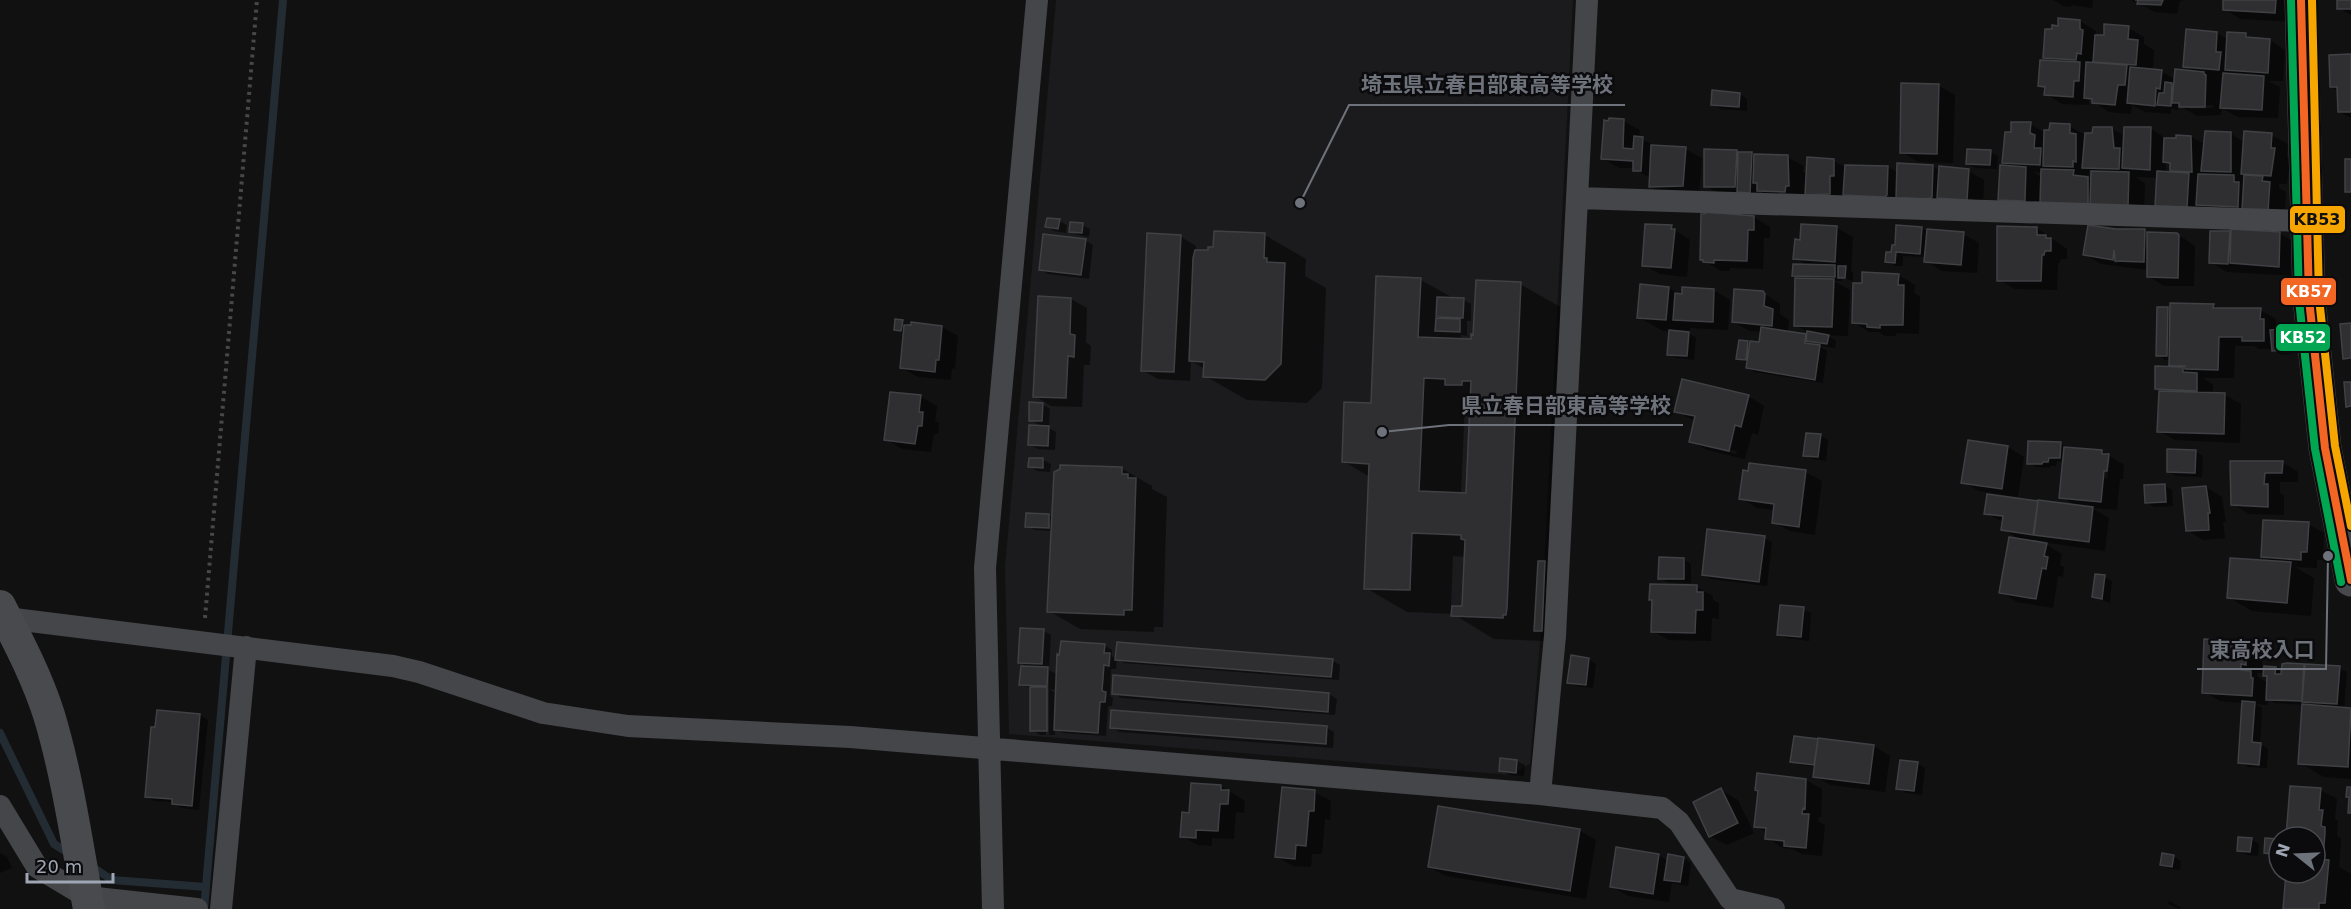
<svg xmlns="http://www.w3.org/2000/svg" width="2351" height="909" font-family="'DejaVu Sans','Noto Sans JP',sans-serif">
  <rect width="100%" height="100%" fill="#111"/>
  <path fill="#1b1b1d" d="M1056,0H1573L1541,629L1530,764L1511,775L1009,734L1005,567Z"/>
  <path fill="#0007" fill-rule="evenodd" d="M2053,0H2093L2092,8L2072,5L2071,7L2063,6Z
    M2131,0H2184L2180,1L2177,14L2155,12Z
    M2225,0H2288L2291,22L2241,19L2224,9Z
    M2339,0H2351V15L2339,8Z
    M2080,21L2096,31V36L2105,37L2128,28L2144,37V44L2154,50L2153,70L2161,71L2176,80L2196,73L2185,66L2217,33L2228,40L2246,35L2254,39L2269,40L2285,50L2283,81H2268L2280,87L2278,118L2238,117L2222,108L2221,115L2197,116L2178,105V110L2171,109V114L2145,112L2132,105L2131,114L2109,112L2089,99V105L2062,104L2046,94V89L2040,85L2054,62L2045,57L2059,27ZM2213,105V108L2189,109V106Z
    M2351,56V118L2339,112V91L2331,87Z
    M1939,86L1955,95L1953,163L1918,162L1902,152Z
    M1740,94L1747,99V111L1720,109L1713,104Z
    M1623,121L1640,130L1639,138L1658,147L1685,149L1702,158L1699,195L1666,196L1650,186L1651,179L1634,168H1619L1602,158L1610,122Z
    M2013,123L2030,124L2046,133L2051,132V125L2069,126L2087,136L2094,135V128L2112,129L2125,136V128L2151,129L2167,139L2177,140V137H2191L2206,145V133L2231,134L2244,142L2245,133L2271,135L2288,144L2287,157L2291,159L2287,184H2279V188L2286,192L2284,220L2211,212V220L2181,219L2157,205L2158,178L2135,177L2145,183L2144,215L2108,214L2104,211V213L2058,211L2041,201V209H2016L2000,199L2002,167L2013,168L2004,162L2007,134H2012ZM2166,162L2172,165V170L2178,174L2166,173ZM2089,170L2093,172L2092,181L2078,177V175H2089ZM2033,172L2043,173V178ZM2086,182H2089V212H2086Z
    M1736,152L1755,156L1787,157L1804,166L1803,172L1808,174L1834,161L1846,168L1888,167L1898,173L1932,166L1940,171H1968L1984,180L1983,208L1861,203L1846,195V203H1823L1805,193L1804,195L1774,199L1758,190L1757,196L1722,195L1705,186ZM1953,198L1974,199V202Z
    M1990,152L1998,156L1997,169L1975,168L1967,163Z
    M1754,217L1770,227V238H1764L1763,269L1730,268V271H1721L1704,261Z
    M1059,221L1067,225L1066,233L1054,231L1047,227Z
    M1082,225L1090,229L1089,237L1078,235L1070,231Z
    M1671,227L1690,240L1687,277L1660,274L1643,265Z
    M2089,227L2177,234L2195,246L2194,286H2164L2148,276V270L2101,264L2084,254ZM2107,255L2117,260V264L2106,257Z
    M1837,228L1853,237L1851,271L1853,272V281L1842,278V281H1834L1850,290L1848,336L1827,335L1836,341L1835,348L1818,345L1827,351L1823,383L1755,372L1748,368V363L1738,358L1747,342L1751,345L1760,343L1762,332L1750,331L1733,322L1762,292L1780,304V314L1789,320L1788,332L1811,334L1795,325L1801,279L1794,275L1809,266L1795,258L1801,241Z
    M1921,228L1928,232L1963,234L1979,243L1977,273L1942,271L1926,261V257L1903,256V266H1895L1887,261L1896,246Z
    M2037,228L2067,249V259H2061L2060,263H2058L2057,290L2015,289L1999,280Z
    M2211,232L2279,233L2296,243L2295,276L2227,272L2210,262Z
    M1265,235L1306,259L1305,276L1326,288L1322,388L1307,403L1247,400L1205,376V369L1191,361L1190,381L1158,379L1142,370L1180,236L1196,246V251L1209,252Z
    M1085,240L1093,245L1089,279L1048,274L1041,270Z
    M1898,275L1915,285L1914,293L1920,296L1919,334L1896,333V336H1885L1879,332H1869L1853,322L1864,285Z
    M1421,280L1455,299L1464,300L1471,304V321H1467V336L1461,335V340L1472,341L1520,284L1562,308L1544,641L1494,639L1453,614L1407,612L1366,588L1370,477L1343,461L1372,404ZM1465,402H1471L1467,494H1461ZM1453,556L1465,557L1463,608L1451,607Z
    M1642,285L1669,288L1681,295L1714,290L1730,300L1728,330L1690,328V334L1696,338L1694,360L1676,358L1668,354L1670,331H1663L1638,317Z
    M1071,299L1087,308L1086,342L1091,346L1090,365H1084L1082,407L1051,406L1035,396Z
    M2213,305L2220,309L2260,310L2276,319V328L2291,335L2292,354L2281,355L2273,349H2259L2254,346H2235L2234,378H2203L2213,384V394L2225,395L2241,404L2240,443L2175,440L2159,431L2161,391L2156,389L2171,368V360H2165L2157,355L2158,308L2172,311Z
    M902,322L912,327H942L958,336L955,369L952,368L951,380L918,377L902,368L904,334L896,329Z
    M891,393L921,397L937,406L935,421L939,423L938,434H934L931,452L902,449L886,439Z
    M1748,396L1764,406L1758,435L1752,433L1745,459L1707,450L1691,441L1695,421L1676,411ZM1706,444L1737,451L1736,454L1706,447Z
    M1042,404L1050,409L1049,425H1043L1056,432L1055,450L1038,449L1030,445L1043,427L1030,420Z
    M1821,436L1828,440L1826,461L1812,459L1805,455Z
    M2061,444L2069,448L2102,451L2124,465L2123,479H2120L2117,510L2092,508L2109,518L2105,551L2041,542L2062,554L2060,565L2064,567L2063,577L2058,576L2053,608L2017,602L2001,592L2021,540L2003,529V522L1985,513L1988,496L2077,506L2061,497L2064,462L2057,461L2056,466H2050V468L2036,467L2028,463ZM2107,457H2110L2107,479L2104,478Z
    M2008,447L2024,457L2018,497L1979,491L1963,482Z
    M2195,451L2203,456L2202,477L2176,476L2168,471Z
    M1030,459L1043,460L1051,464L1050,472L1037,471L1030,466Z
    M2232,462H2282L2298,472V482H2280V493L2284,495V515L2249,514L2233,504Z
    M1121,468L1152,486V489L1167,497L1163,627H1154V632L1080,629L1049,611L1052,531L1035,530L1027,526L1049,515L1053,518Z
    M1749,472H1805L1822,481L1815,535L1790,531L1773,522L1775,510L1757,508L1741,498Z
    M2164,485L2172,490L2173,506L2154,507L2146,502Z
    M2206,487L2222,497L2226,522H2223L2225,538L2203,540L2187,530Z
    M2308,524L2324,533L2323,560H2317V568L2295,567L2314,578L2311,616L2252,611L2228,597L2274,563L2262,556Z
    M1764,538L1772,542L1767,586L1711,579L1703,574Z
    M1683,559L1691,564V583L1667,582L1660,578Z
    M2104,577L2112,581L2110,603L2093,597Z
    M1696,587L1713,596V600L1719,603V619L1712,618L1711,641L1669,640L1652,631Z
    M1803,609L1811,613L1809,641L1786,638L1779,634Z
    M1043,631L1051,635L1049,670L1058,675L1104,645L1112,650V656L1117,659L1332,660L1340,665L1339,680L1124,663L1117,659L1116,669H1111L1110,696L1113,698L1112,706H1108L1106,736L1063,733L1055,729V735H1049V670H1046V735H1040L1032,730V689L1021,684L1029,668L1020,662ZM1049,689L1057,690V694Z
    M2240,642L2262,657V673H2257V676L2268,683V678L2265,676L2275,668L2283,673L2303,665L2339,668L2347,672L2344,709H2351V779L2324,777L2300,763L2303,705L2275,703L2268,699V705L2255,704L2262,708L2260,744L2268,749L2267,768L2248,767L2240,762L2243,703L2220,701L2204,692Z
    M1588,659L1596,664L1593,688L1577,686L1569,682Z
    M1115,677L1329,694L1337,699L1335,715L1121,698L1114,693Z
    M200,715L208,720L199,810L181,808L174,802L154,801L146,796Z
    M1111,727L1327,728L1334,732L1333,748L1119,732Z
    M1795,737L1874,746L1890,756L1885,792L1831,785L1814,776L1816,767L1800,765L1792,761Z
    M1517,761L1525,765L1524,776L1509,775L1501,770Z
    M1917,763L1925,768L1922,795L1906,793L1898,788Z
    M1806,780L1822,789L1821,817H1819L1818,821L1825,825L1822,856L1802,854L1792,849L1783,848L1767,838V833L1756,826Z
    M1221,786L1245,801L1244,813L1236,812L1234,839L1212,838V846L1198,845L1182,836L1190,815Z
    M1721,790L1738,800L1754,833L1727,845L1710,836Z
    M2320,790L2337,799L2335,819L2338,821L2337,836L2341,838V843L2339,867L2351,874L2350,909H2285L2288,873H2315V837H2288Z
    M1314,792L1331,801L1330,820L1325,819L1322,854H1312L1311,867L1293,866L1277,857Z
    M1580,831L1596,840L1586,899L1446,876L1429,867Z
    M2251,839L2259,844L2258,856L2247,855L2239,850Z
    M2279,841V857L2265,852Z
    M0,853L7,857L12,868L0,873Z
    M1659,855L1668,861L1684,858L1691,863L1688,886L1672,883L1669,902L1628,896L1611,886Z
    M2173,856L2181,861L2180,870L2170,869L2162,864Z
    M2169,901L2180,907V909L2168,904Z"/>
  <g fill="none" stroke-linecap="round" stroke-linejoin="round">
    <path stroke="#242c33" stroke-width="8" d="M0,733L54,844L72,855
      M91,866L112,880L206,887
      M204,909L283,0"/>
  </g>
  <path fill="#2f2f31" stroke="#3f4145" stroke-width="1.5" fill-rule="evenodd" d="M2135,0H2163L2161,5L2137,4L2138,0Z
    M2223,0H2276L2275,13L2223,10Z
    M2337,0H2351V9H2337Z
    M2058,18L2080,20V29L2083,30L2081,54L2077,53L2076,60L2043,58L2045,29H2052V25L2058,26Z
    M2104,24L2129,26L2128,39L2138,40L2136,65L2093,62L2095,35H2104Z
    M2186,29L2217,32L2216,52H2221L2219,70L2183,67Z
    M2227,32L2246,33V37L2270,39L2268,73L2225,70Z
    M2351,54V112H2338L2337,87H2330L2329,55Z
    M2040,60L2080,62L2079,81H2074L2073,97L2044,95L2045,87L2038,86Z
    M2086,62L2127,65L2125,85H2118L2115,105L2092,103V99L2084,98Z
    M2130,67L2162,70L2160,89L2156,88L2155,106L2127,103Z
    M2175,69L2204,72V74L2206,75L2205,107H2179V103H2172Z
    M2223,73L2264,76L2262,110L2220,108Z
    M2165,82L2172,83L2171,106L2157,105L2159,93H2164Z
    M1901,83L1939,84L1937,154L1900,153Z
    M1712,90L1740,93L1739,107L1711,105Z
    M1609,118L1624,119L1623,148L1633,149L1634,136L1643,137L1641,171H1633V161L1601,159L1604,120L1608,121Z
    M2011,122H2031L2030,133L2035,135L2034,148H2041L2040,165L2002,163L2005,132H2011Z
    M2050,123L2070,124V133L2076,134V162L2073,161V167L2043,166L2044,130H2049Z
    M2093,127H2112L2114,148H2120L2119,169L2082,168L2085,133H2092Z
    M2124,127H2151L2150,170L2122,168Z
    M2205,131L2231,132V172L2201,171Z
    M2244,131L2272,133L2271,148H2275L2271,176L2241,174Z
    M2176,135L2191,136L2192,172L2170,171V163L2163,162L2164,138H2176Z
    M1651,145L1686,147L1683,186L1649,187Z
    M1704,149L1737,150L1735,187H1704Z
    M1967,149L1991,150L1990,165L1966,164Z
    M1738,152H1752L1750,193L1737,192Z
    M1754,154L1788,155L1789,186H1786L1785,192L1757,191V183H1753Z
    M1807,157L1834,159V176H1830V194L1805,195Z
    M2345,159H2351V192H2345Z
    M1897,163L1933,165L1932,197L1928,199L1896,198Z
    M1845,165L1888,166L1887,195L1884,197L1843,195Z
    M2000,165L2026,167L2025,201L1998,200Z
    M1939,166L1969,169L1967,200L1937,198Z
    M2041,169L2074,170L2073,175L2088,177V205L2040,203Z
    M2091,171L2129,172L2128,206L2090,205Z
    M2157,171L2189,173L2187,207L2155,206Z
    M2198,174L2234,175V182H2239L2238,207L2196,205Z
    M2244,175L2263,176L2262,181L2270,182L2268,211L2242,210Z
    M1706,212L1754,216V230H1748L1747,261L1714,260V263L1703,262V260H1700L1701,214H1705Z
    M1047,218L1060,219L1058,229L1045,227Z
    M1070,222L1083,223L1082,233L1069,232Z
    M1645,224L1672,225L1671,229H1675L1671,268L1642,266Z
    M1801,224L1837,226L1835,262L1793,259L1795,239L1800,240Z
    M1896,225L1922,227L1920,254L1896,252L1895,263L1885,262L1886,252H1891L1892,245H1895Z
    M2088,225L2116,229H2145L2144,262L2115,261L2114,250L2113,260L2083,255Z
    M1997,226L2037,227V235H2046V238H2051V251H2045L2044,255H2042L2041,281H1997Z
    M1927,229L1964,232L1961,265L1924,262Z
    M2231,229L2280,232L2279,267L2230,263Z
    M1214,231L1265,233L1264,258H1267V262L1285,263L1281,364L1265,380L1203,377L1204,362L1189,361L1193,258L1195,250H1208V247H1213Z
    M2210,231H2230L2228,264L2209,263Z
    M2147,232L2177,233L2179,235L2178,278L2147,277Z
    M1147,233L1181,235L1174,372L1141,371Z
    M1043,234L1086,239L1081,275L1039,270Z
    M1793,264L1835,265V277L1792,276Z
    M1838,266H1846L1845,278H1838Z
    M1862,272L1899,274L1898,285H1904L1903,325H1880V328L1867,327V324L1852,323L1853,283H1862Z
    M1376,276L1421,278L1418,337L1471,339V334L1473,335L1476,280L1521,282L1507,608L1506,615H1503V618L1451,616L1452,606H1462L1465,540L1461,539V535L1412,533L1410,590L1364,589L1369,464L1342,462L1344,402L1371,403ZM1424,378L1445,379V385H1462V381H1471L1466,493L1419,491Z
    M1795,278L1834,279L1832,327L1794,326Z
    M1640,284L1669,287L1666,320L1637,318Z
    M1682,287L1714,289L1713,322L1673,320L1675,293L1682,294Z
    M1734,289L1763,291L1765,294L1764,306L1773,309L1772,326L1732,322Z
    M1038,296L1071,298L1070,334L1075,335L1074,357L1068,356L1066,398L1033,397Z
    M1437,297L1464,298L1463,318L1436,317Z
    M2170,303L2214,304L2213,308H2261L2260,319H2264V341H2242V337H2219L2218,370L2185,369V366H2169Z
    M2157,307H2168L2167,356H2156Z
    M1436,318L1460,319V332L1435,331Z
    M895,319L903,320L901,331L894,330Z
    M911,322L942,326L939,360H936L935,372L900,368L904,325H911Z
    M2351,323V358L2343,359L2340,324Z
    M1761,327L1806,334L1805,343L1820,345L1815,380L1746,368L1750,341L1759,342Z
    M2283,329L2285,350L2272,351L2270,330Z
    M1669,330L1689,332L1687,356L1667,355Z
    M1807,331L1829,335L1827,344L1806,341Z
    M1739,340L1748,341L1746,360L1736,359Z
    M2155,366L2183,367V372L2197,373V391L2155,389Z
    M1682,379L1749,395L1741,427L1735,425L1729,451L1689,442L1695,416L1674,412Z
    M2344,382H2351V406L2346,407Z
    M2159,391L2225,393L2224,434L2157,432Z
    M890,392L921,395L919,412H923L922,426H918L915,444L884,440Z
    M1029,402L1043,403L1042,421H1029Z
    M1029,425L1049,426L1048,446L1028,445Z
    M1806,433L1821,434L1818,457L1803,456Z
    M1968,440L2008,446L2002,489L1961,483Z
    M2028,441L2061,442L2060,458H2049L2048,462H2043L2042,464H2027Z
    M2064,447L2102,450V454H2109L2107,471H2104L2101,502L2059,498Z
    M2167,449L2196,450L2195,473L2167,472Z
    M1029,458H1043V468L1028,467Z
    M2230,461H2283L2282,473H2265L2264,484H2268V507L2231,505Z
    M1749,463L1806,470L1799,527L1772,523L1774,504L1739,499L1743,470L1748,471Z
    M1060,465L1122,467V474H1128V478H1136L1132,610H1124V615L1047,612L1054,472L1060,469Z
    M2165,484L2166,502L2145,503L2144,485Z
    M2206,486L2210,513H2208L2209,530L2186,531L2182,488Z
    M1987,494L2038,501L2033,535L2001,530L2003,516L1984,514Z
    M2038,500L2093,507L2089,542L2034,535Z
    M1026,513L1049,514V528L1025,527Z
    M2263,520L2309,522L2307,552H2301V560L2261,557Z
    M1707,529L1765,536L1759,582L1702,575Z
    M2009,537L2047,543L2044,556L2048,557L2046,569L2042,568L2036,599L1999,593Z
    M1659,557L1684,558V579H1658Z
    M2230,558L2291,562L2287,603L2227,598Z
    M1538,561H1545L1542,631H1534Z
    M2095,574L2105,575L2102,599L2092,597Z
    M1650,584L1697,585V592H1703V610H1696L1695,633L1651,632L1652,600H1649Z
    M1780,605L1804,607L1801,637L1777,635Z
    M1020,628L1044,629L1042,664L1018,663Z
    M2204,639L2241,641L2240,646H2246V665L2241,664V670L2251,671V678H2253L2252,696L2202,693Z
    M1061,641L1105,644L1104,653H1110L1109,666L1104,665L1102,691L1106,692L1105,702H1100L1098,733L1054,730L1057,654L1059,655Z
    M1117,642L1333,659L1331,677L1115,660Z
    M1571,655L1589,658L1586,685L1567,683Z
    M2287,663L2304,664L2302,701L2266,700L2267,676H2263L2264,666L2276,667L2275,674H2281L2282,664Z
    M2305,664L2340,666L2337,704L2302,702Z
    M1021,666L1048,667L1047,686L1019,685Z
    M1113,675L1329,693L1328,712L1112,694Z
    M1030,687H1047V731H1030Z
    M2242,701L2255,702L2252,742L2261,743L2259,765L2238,763Z
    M2302,704L2351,708L2348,767L2298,764Z
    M157,710L200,714L192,806L172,804V799L145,797L151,727H155Z
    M1111,710L1327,726L1326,744L1110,728Z
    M1794,736L1818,739L1814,765L1790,762Z
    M1818,738L1874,745L1869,784L1813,777Z
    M1500,758L1517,760L1516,773L1499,771Z
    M1900,760L1918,762L1914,791L1896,789Z
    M1757,773L1806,779L1805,809L1803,808L1802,814H1809L1806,848L1784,846V841L1765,839L1766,828L1754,827L1758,791L1755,790Z
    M1191,783L1221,785V790H1229L1228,804H1220L1218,831L1196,830V838L1180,837L1182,812L1189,813Z
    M2290,786L2321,788L2319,810H2323L2321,826L2325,827V833L2323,857H2315V837H2286Z
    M1282,787L1315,790L1314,811H1309L1306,846L1296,845L1295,859L1275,857Z
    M2347,787H2351V813H2348L2349,797H2346Z
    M1721,788L1738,823L1709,837L1693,802Z
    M1438,806L1580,829L1570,891L1428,867Z
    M2238,837L2252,838L2250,852L2237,851Z
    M2265,838L2279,839V855L2264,853Z
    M1616,847L1659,854L1653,894L1610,887Z
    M2162,853L2174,855L2172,867L2160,865Z
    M1668,854L1684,857L1680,882L1664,880Z
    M2315,859L2329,860L2325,903H2319V909H2283L2286,873H2315Z"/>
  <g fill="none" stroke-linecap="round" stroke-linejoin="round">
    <path stroke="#46484c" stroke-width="4" stroke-dasharray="3 4.5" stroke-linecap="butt" d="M205,618L257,0"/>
    <path stroke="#45464a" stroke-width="22" d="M1578,198L2305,221
      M6,618L393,666L419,672L543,713L628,726L850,737L1540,794L1662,808L1679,822L1730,899L1774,909
      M1540,794L1555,636L1587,0
      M0,806L37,867L87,897L197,909
      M221,909L246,647
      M993,909L985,568L1037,0"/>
    <path stroke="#494a4e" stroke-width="32" d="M0,606C18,641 37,677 49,715C68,778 77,844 89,909"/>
    <path stroke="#47494c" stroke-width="33" d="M2301,0L2309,299L2325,448L2351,580"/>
    <defs>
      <path id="bus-1" d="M2301,0L2309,299L2325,448L2351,580"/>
      <path id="bus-2" d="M2291,0L2299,300L2315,449L2341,582"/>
      <path id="bus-3" d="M2312,0L2319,298L2335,446L2351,526"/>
    </defs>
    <use href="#bus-1" stroke="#0b0b0d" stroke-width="12"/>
    <use href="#bus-2" stroke="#0b0b0d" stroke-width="12"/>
    <use href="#bus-3" stroke="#0b0b0d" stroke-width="12"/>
    <use href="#bus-1" stroke="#f26522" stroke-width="8"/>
    <use href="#bus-2" stroke="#00a651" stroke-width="8"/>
    <use href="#bus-3" stroke="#f7a600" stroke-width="8"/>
  </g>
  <path fill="none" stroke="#6e727b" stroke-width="2" d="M1300 203L1349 105H1625M1382 432L1449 425H1683M2328 556L2326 669H2197"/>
  <g fill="#6e727b" stroke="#0b0b0d" stroke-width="2">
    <circle cx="1300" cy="203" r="6"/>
    <circle cx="1382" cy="432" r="6"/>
    <circle cx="2328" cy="556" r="6"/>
  </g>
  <g font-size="21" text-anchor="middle" font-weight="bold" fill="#6e727b" stroke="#0b0b0d" stroke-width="5" stroke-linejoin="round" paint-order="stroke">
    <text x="1487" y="92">埼玉県立春日部東高等学校</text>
    <text x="1566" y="413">県立春日部東高等学校</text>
    <text x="2262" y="657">東高校入口</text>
  </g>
  <g stroke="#0b0b0d" stroke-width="2">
    <rect x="2289" y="205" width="57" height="29" rx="6" fill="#f7a600"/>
    <rect x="2280" y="277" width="57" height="29" rx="6" fill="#f26522"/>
    <rect x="2275" y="323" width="56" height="29" rx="6" fill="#00a651"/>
  </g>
  <g font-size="16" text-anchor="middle" font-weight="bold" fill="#fff">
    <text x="2309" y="297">KB57</text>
    <text x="2303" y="343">KB52</text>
  </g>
  <g font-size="16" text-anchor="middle" font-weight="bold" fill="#111">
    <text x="2317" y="225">KB53</text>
  </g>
  <g transform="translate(2297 855) rotate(288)"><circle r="28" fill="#0b0b0d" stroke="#474950" stroke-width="1.5"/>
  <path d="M0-4.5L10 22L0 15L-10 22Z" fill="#6e727b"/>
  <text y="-9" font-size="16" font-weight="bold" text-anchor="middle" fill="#a0a7b4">N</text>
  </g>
  <path d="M27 873v9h86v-9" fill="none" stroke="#a0a7b4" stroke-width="3"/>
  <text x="36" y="873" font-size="18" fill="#a0a7b4" stroke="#0b0b0d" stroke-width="4.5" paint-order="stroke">20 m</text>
</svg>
